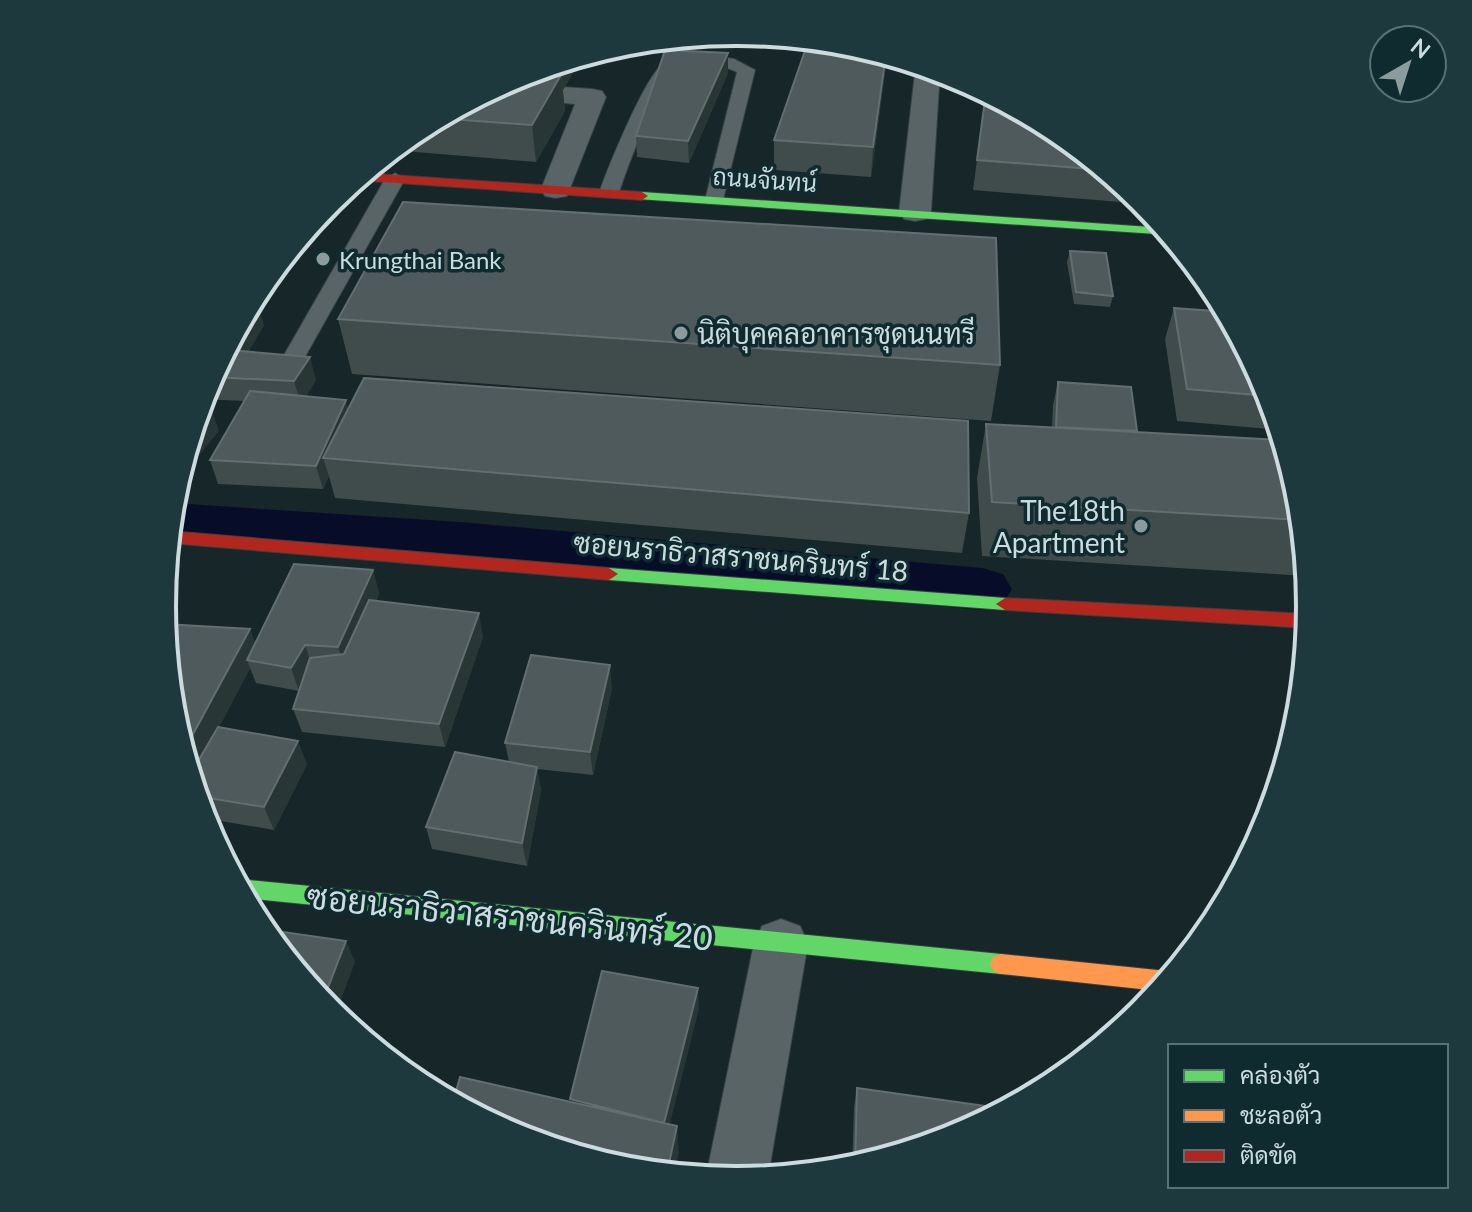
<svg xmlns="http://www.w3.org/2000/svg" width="1472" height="1212" font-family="Lato,Sarabun,sans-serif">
  <rect width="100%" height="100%" fill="#172628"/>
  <path fill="#203b2a" d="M728,33L722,48L630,42Z"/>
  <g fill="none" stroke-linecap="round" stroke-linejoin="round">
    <path fill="#070d29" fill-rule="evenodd" d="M172,503L460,522L982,568L1003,574L1012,589L1003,604L982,610L460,562L170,541Z"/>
    <defs>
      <path id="lane" d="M706,55L734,59L755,70L722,204H708L705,200L737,72C721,64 693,61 677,71C659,82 626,170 619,193L616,197H602L599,193C608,168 644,78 663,64C675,56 692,56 706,55Z
        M395,173L405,179L306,355L303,360H287L284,355L385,179Z"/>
      <path id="street" d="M916,64L940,71L931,212L926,219L915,221L904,219L899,212Z
        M505,83L592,89L602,91L606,97L567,196L556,198L545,196L541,189L575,104L495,97L491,91Z
        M781,919L800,926L808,943L768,1177L736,1180L706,1177L754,943L762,926Z"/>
      <path id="fast" d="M642,192L1165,228L1171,235L637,199V193Z
        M609,568L1005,598L1014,604L1005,610L609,580L600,574Z
        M239,879L1001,954L1009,957L1012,964L1009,971L1001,974L244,898L235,880Z"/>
      <path id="slow" d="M1001,954L1167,971L1174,973L1159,991L1001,974L993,971L990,964L993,957Z"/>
      <path id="jam" d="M363,173L642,192L648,196L642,200L355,180Z
        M169,531L609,568L618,574L609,580L169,543Z
        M1005,598L1309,614L1308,628L1005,610L996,604Z"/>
    </defs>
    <use href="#lane" stroke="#354042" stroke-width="2"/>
    <use href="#street" stroke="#354042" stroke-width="2"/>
    <use href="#fast" stroke="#354042" stroke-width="2"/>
    <use href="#slow" stroke="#354042" stroke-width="2"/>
    <use href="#jam" stroke="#354042" stroke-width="2"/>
    <use href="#lane" fill="#596466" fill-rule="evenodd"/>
    <use href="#street" fill="#596466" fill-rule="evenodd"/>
    <use href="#fast" fill="#63d668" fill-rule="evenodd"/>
    <use href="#slow" fill="#ff974d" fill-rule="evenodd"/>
    <use href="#jam" fill="#b3261e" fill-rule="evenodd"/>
  </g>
  <path fill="#404b4b" d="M728,53V73L689,163L637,157L636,136Z
    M583,55L563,90L565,111L536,162L391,150L417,128L517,76Z
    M886,65L871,177L774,170V140Z
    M986,92L1055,129L1145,204L973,190Z
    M1070,251L1113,296L1110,307L1074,304L1067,262Z
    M251,302L264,325L248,352L316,380L306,396L349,409L969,513L962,553L335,498L329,476L323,489L218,484L210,460L244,401L202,399L206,386Z
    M1174,308L1266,387L1280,430L1177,421L1165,339Z
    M338,319L1000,365L991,421L352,374Z
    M1058,382L1136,432L1299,494L1307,576L982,556L977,478L986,424L1052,428L1053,405Z
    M373,570L379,594L376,601L483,637L445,747L302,732L293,709L299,691L256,683L250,668L219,727L307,764L274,830L203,818L190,775L194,769L188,768L173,718L250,629L255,644Z
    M612,688L593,775L537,769L541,790L527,866L432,849L426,827L509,762L505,743Z
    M857,1088L955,1136L852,1168L854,1107Z"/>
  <path fill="#293636" d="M728,53V73L689,163L688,141Z
    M886,54V65L871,177L873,147Z
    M583,55L563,90L561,70L567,60Z
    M561,75L565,111L536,162L532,125Z
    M257,303L264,325L236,373L229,350Z
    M310,357L316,380L301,404L294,381Z
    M346,400L352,423L323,458L329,476L323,489L316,466Z
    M211,408L219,431L177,482L193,429Z
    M373,570L379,594L345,670L338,647Z
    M479,613L483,637L445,747L439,724Z
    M250,629L258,652L247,660L250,668L197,770L186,747Z
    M305,645L313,668L299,691L291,668Z
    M610,665L612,688L593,775L590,752Z
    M298,741L307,764L274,830L264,807Z
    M537,767L541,790L527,866L522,843Z
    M346,941L355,962L335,1016L322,1003Z
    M698,988L699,1009L665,1143L663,1124Z
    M677,1126L679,1152L674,1174L667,1173Z"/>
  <path fill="#4e5a5b" stroke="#626e6f" stroke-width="2" d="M809,39L848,43L886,54L873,147L774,140Z
    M665,50L728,53L688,141L636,136Z
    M567,60L561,70L541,68Z
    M527,73L561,75L532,125L437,118L517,76Z
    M986,92L1055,129L1105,170L977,160Z
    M403,202L996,238L1000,365L338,319Z
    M1070,251L1106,253L1113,296L1076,292Z
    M251,302L257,303L229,350L310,357L294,381L211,377Z
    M1174,308L1227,312L1266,387L1269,396L1187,389Z
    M364,378L968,421L969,513L323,458Z
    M1058,382L1131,387L1137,431L1056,427Z
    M250,391L346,400L316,466L210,460Z
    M200,406L211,408L193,429Z
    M986,424L1283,440L1299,494L1302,520L992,502Z
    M294,564L373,570L338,647L305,645L291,668L247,660Z
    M369,600L479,613L439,724L293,709L310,658L344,654Z
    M164,624L250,629L186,747L182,746L173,718Z
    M531,655L610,665L590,752L505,743Z
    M218,727L298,741L264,807L197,796L190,775Z
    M455,752L537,767L522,843L426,827Z
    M262,929L346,941L322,1003Z
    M602,971L698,988L664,1123L570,1099Z
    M460,1077L677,1126L667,1173L624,1169L516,1136L453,1102Z
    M857,1088L1007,1109L955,1136L855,1167Z"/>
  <g fill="#8c9c9e" stroke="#0f2b30" stroke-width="3">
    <circle cx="323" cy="259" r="8"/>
    <circle cx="681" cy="333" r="8"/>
    <circle cx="1141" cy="526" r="8"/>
  </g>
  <g text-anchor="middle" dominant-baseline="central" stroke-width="7" stroke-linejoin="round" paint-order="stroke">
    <g font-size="24" fill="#cbdbde" stroke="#0f2b30">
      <text transform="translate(765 179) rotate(4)">ถนนจันทน์</text>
    </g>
    <g font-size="24" fill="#cbdbde" stroke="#0f2b30" text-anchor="start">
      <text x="339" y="259">Krungthai Bank</text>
    </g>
    <g font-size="28" fill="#cbdbde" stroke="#0f2b30" text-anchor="start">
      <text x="697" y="333">นิติบุคคลอาคารชุดนนทรี</text>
      <text x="1125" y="510" text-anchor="end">The18th<tspan x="1125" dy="32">Apartment</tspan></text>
    </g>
    <g font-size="28" fill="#cbdbde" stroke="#0f2b30">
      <text transform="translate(741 556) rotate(5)">ซอยนราธิวาสราชนครินทร์ 18</text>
    </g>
    <g font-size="34" fill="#cbdbde" stroke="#0f2b30">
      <text transform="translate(510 916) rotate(6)">ซอยนราธิวาสราชนครินทร์ 20</text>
    </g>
  </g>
  <path d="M0 0H1472V1212H0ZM176 606a560 560 0 1 1 1120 0a560 560 0 1 1-1120 0Z" fill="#1e393e" fill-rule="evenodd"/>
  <path fill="none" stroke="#cbdbde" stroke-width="4" d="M176 606a560 560 0 1 1 1120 0a560 560 0 1 1-1120 0Z"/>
  <rect x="1168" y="1044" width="280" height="144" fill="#0f2b30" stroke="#5a7176" stroke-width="2"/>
  <rect x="1184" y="1070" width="40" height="12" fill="#63d668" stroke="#5a7176" stroke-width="2"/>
  <text x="1240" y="1084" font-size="24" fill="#cbdbde">คล่องตัว</text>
  <rect x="1184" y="1110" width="40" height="12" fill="#ff974d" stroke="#5a7176" stroke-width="2"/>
  <text x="1240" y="1124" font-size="24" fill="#cbdbde">ชะลอตัว</text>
  <rect x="1184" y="1150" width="40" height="12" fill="#b3261e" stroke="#5a7176" stroke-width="2"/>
  <text x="1240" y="1164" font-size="24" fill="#cbdbde">ติดขัด</text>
  <g transform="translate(1408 64) rotate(39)"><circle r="38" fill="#0f2b30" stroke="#5a7176" stroke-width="2"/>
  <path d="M0-6L14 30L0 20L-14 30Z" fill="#8c9c9e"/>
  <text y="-12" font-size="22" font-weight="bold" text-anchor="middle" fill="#cbdbde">N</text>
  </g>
</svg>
